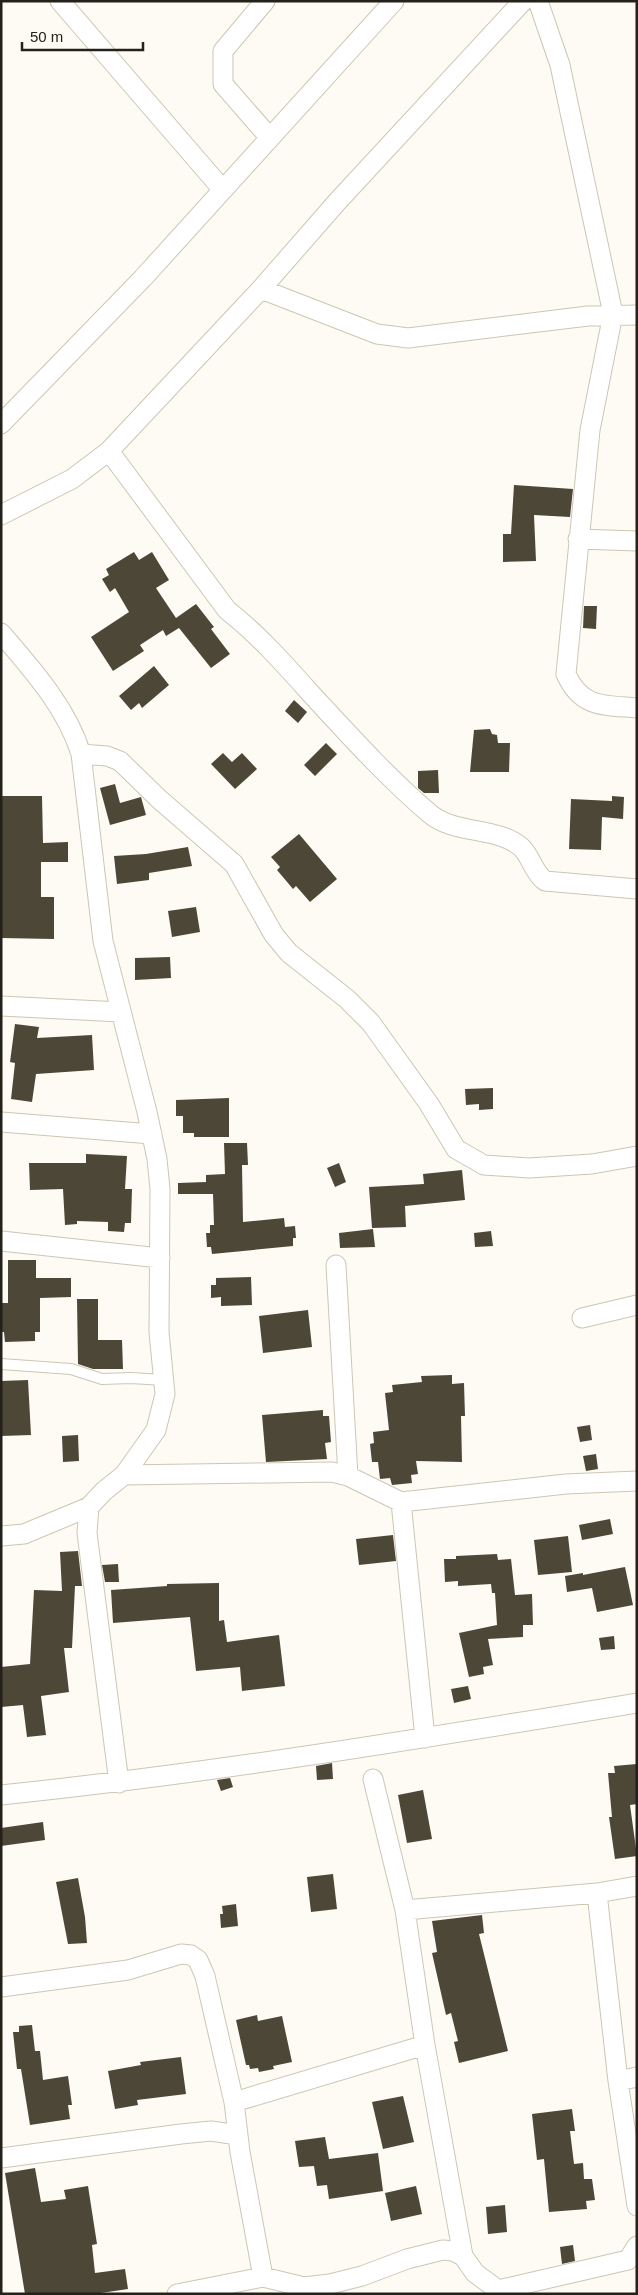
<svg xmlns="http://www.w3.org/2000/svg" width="638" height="2295" font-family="Helvetica,sans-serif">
  <rect width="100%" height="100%" fill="#fefbf4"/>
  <path fill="#4d4738" d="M514,485L573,489L570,517L534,515L536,561L503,562V534H511Z
    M134,552L139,560L152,552L169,580L156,588L176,618L196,604L214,627L211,629L230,654L211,668L179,628L166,636L163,630L140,645L144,651L113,671L91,637L129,612L115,588L110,592L102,579L109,575L106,569Z
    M584,606H597L596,629L583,628Z
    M154,666L169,685L142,708L139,703L131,710L119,696Z
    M294,700L307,712L298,723L285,711Z
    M490,729L492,734L497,735L498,743H510L509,772H470L474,730Z
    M326,743L337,754L315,776L304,765Z
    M223,753L232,762L242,753L257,769L235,789L211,764Z
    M438,770L439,793H424L418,788V771Z
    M115,784L120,803L141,797L146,815L110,825L100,788Z
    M1,796H42L43,843L68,842V862H41V897H54V939L1,938Z
    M612,796L624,797L623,819L602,817L601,850L569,849L571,799L612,801Z
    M299,834L337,879L310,902L296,886L293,889L277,870L280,867L271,857Z
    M188,847L192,866L149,873V880L117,884L114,856L146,854Z
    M196,907L200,932L172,937L168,911Z
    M170,957L171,978L135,980V958Z
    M15,1024L39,1027L37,1038L92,1035L94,1070L36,1074L32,1102L11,1099L15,1063L10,1062Z
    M493,1088V1109L479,1110V1104L466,1105L465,1089Z
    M229,1098V1137H194V1133H183V1116H176V1100Z
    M224,1143H247L248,1165H242L243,1222L284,1218L285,1227L295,1226L296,1238H293V1246L212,1254L211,1247H207L206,1233H210V1225H214L213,1194H178V1183L206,1182V1175L225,1174Z
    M86,1154L127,1156L125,1189H132L131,1223H125L124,1232L108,1231V1222L77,1221V1224L65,1225L63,1189L30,1190L29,1163H86Z
    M339,1163L346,1182L335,1187L327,1168Z
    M462,1170L465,1200L405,1206L406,1227L372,1228L369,1187L424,1184L423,1174Z
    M373,1229L375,1247L340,1248L339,1233Z
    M491,1231L493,1246L475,1247L474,1233Z
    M8,1260H36V1278H71V1297L40,1298V1332H35V1341L5,1342L4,1332H1V1303H8Z
    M251,1277L252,1305L221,1306V1297L211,1298V1285H216V1278Z
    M77,1299H98V1340H122L123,1369H93L78,1364Z
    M308,1310L312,1347L263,1353L259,1316Z
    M452,1375V1384L464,1383L465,1416H461L462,1462L416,1461L418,1474L411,1475L412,1483L392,1485L390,1478L380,1479L378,1462H372L370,1444L374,1443L373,1432L389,1430L385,1393L393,1392L392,1385L422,1382L421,1376Z
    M28,1380L31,1435L1,1436V1381Z
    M323,1410V1416H329L331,1442L325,1443L327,1459L266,1462L262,1415Z
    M590,1425L592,1440L580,1442L577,1427Z
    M78,1435L79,1461L63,1462L62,1436Z
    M596,1454L598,1469L586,1471L583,1456Z
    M610,1519L613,1534L582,1540L579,1525Z
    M393,1535L396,1561L359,1565L356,1539Z
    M568,1536L572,1572L538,1575L534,1540Z
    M78,1551L82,1586H75L72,1648H64L69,1692L41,1696L46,1735L27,1737L23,1705L1,1707V1667L30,1664L34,1590L62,1591L60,1552Z
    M497,1554L498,1560L511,1559L515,1595L532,1594L533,1625H523V1637L488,1639L493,1665L483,1667L484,1674L469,1677L459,1633L497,1625L495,1593H492L491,1584L458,1586V1581L445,1582L444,1559H456V1556Z
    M118,1564L119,1582H105L102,1565Z
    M625,1567L633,1605L597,1612L592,1588L567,1592L565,1576L583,1573V1575Z
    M219,1583V1621L224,1620L227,1642L279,1635L285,1686L242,1691L240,1667L196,1671L190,1617L113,1623L111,1590L167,1586V1584Z
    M614,1636L615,1649L601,1650L599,1638Z
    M468,1686L471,1699L454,1703L451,1689Z
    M332,1763L333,1779L317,1780L316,1766Z
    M637,1764V1804L630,1805L637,1856L615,1859L609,1817H612L608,1773H615L614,1766Z
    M230,1778L233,1787L221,1791L217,1780Z
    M423,1790L432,1839L407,1843L398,1795Z
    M43,1822L45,1840L1,1846V1828Z
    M333,1874L337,1909L311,1912L307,1877Z
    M78,1878L85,1917L87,1943L68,1944L56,1882Z
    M236,1904L238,1926L221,1928L220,1914H223L222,1906Z
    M482,1915L484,1933L479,1934L508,2051L459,2063L454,2042L458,2041L451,2013L446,2015L432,1953L437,1952L432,1921Z
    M257,2015L258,2021L282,2016L292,2062L273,2066L274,2069L259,2072L258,2068L250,2069L249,2065H246L236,2020Z
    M32,2025L35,2051H40L43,2080L68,2076L72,2105H68L70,2119L30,2125L21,2069H17L13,2032H19V2026Z
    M181,2057L186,2094L137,2100L138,2105L115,2109L108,2071L141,2065L140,2062Z
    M403,2096L414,2142L383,2149L372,2102Z
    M572,2109L575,2131H570L574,2164L583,2163L584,2179H592L595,2200L586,2201L587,2209L549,2212L544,2159L537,2160L532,2114Z
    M325,2137L329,2159L378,2153L383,2191L329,2199L327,2185L317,2186L314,2166L299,2167L295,2141Z
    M35,2168L41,2202L66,2199L64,2190L88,2186L97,2244L92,2245L95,2273L125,2269L128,2289L94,2294H25L5,2173Z
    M416,2186L422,2214L391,2221L385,2193Z
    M505,2205L507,2232L488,2234L486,2207Z
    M573,2245L575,2261L562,2264L560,2247Z"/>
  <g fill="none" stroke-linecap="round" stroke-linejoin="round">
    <defs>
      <path id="lane" d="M1,1364L71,1369L102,1379L131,1378L164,1380"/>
      <path id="street" d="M60,1L223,190
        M265,1L223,51V84L270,138
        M538,1L560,65L613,314L590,430L566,674C581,708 603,705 637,708
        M261,289L377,334L408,338L588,316L637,315
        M1,424L143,278L394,1
        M109,451L227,610C260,636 286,666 313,696C351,737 387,777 429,813C454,835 496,826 521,847C531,856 533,872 545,881L637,889
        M1,515L72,479L109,451L261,289L337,202L523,1
        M578,539L637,541
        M1,633C32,669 67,708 81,754L103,941L147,1112L157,1159L160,1189L159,1332L165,1394L156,1430L124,1475L104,1491L89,1507L87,1533L119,1783
        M81,754L107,756L120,761L159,799L234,864L274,935L289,953L347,999L371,1023L429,1104L456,1149L484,1165L529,1168L592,1164L637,1156
        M1,1006L121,1012
        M1,1122L152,1134
        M1,1241L160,1258
        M336,1265L348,1476
        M582,1318L637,1305
        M124,1475L332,1472L348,1476L401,1502L566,1484L637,1481
        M401,1502L425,1738
        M1,1536L24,1534L89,1507
        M373,1779L405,1910L425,2045L463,2256
        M1,1795C214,1773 426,1738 637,1703
        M597,1893L618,2081L637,2206
        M405,1910L597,1893L637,1886
        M1,1987L128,1970L181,1954L191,1955L198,1960L205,1976L234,2102L240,2152L263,2277
        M618,2081L637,2077
        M234,2102L425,2045
        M1,2158L181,2134L211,2131L238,2135
        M498,2290L628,2260L637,2246
        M177,2294L263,2277L304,2287L330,2284L362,2276L407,2259L443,2250L453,2251L463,2256L475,2273L498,2290L499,2294"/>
    </defs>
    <use href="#lane" stroke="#cdc6b4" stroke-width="12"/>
    <use href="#street" stroke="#cdc6b4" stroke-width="21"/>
    <use href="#lane" stroke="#fff" stroke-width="10"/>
    <use href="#street" stroke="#fff" stroke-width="19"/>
  </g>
  <rect width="638" height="2295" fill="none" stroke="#24211a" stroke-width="5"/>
  <path d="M22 42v8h121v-8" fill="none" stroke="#24211a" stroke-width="2.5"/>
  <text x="30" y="42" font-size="15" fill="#24211a" stroke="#fefbf4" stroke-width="4" paint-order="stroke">50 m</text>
</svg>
